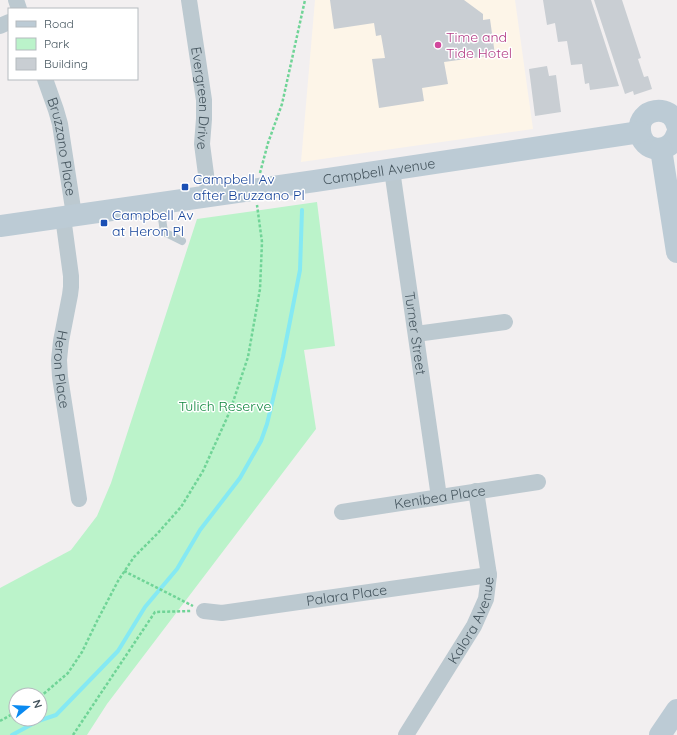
<svg xmlns="http://www.w3.org/2000/svg" width="677" height="735" font-family="Quicksand,sans-serif">
  <rect width="100%" height="100%" fill="#f2eff0"/>
  <path fill="#fdf5e8" d="M315,0H515L533,129L301,162Z"/>
  <path fill="#bbf3ca" fill-rule="evenodd" d="M317,202L335,346L304,350L316,429L107,704L87,735H0V588L71,550L97,516L111,483L197,219ZM16,695H40V719H16Z"/>
  <g fill="none" stroke-linecap="round" stroke-linejoin="round">
    <path stroke="#85e9f3" stroke-width="4" d="M12,735L38,721L56,715L118,651L145,607L177,569L200,530L240,478L261,441L267,424L283,357L300,270L302,210"/>
  </g>
  <path fill="#c9ced3" d="M330,0H464L483,14V20L490,19L495,55L444,62L448,84L422,88L424,101L379,108L372,59L385,58L381,35L376,36L374,23L334,29Z
    M543,0H591L619,86L590,90L589,83L585,84L582,64L571,65L567,41L558,42L555,23L547,25Z
    M594,0H622L641,58L638,59L644,77L648,76L652,89L634,95L633,91L625,94Z
    M547,66L549,76L556,75L561,112L535,116L529,69Z"/>
  <g fill="none" stroke-linecap="round" stroke-linejoin="round">
    <path stroke="#70d497" stroke-width="2.5" stroke-dasharray="3 2" stroke-linecap="butt" d="M260,173L268,143L282,104L305,0
      M124,571L193,606
      M40,697L68,673L82,652L97,621L118,581L134,557L157,534L181,507L203,471L230,411L248,357L260,289L262,242L257,205
      M0,721L16,712
      M73,735L155,612L191,611"/>
    <path stroke="#bcc9d0" stroke-width="8" d="M160,205L164,232L182,241"/>
    <g stroke="#bcc9d0" stroke-width="16">
      <path d="M16,0L19,9"/>
      <path id="s1" d="M189,0L204,100V119L202,144L209,197"/>
      <path d="M0,26L9,22"/>
      <path id="s2" d="M45,79L56,110L60,124L74,215"/>
      <path id="s3" d="M392,170L439,497"/>
      <path id="s4" d="M63,217L71,276V287L70,295L61,341L59,360L60,377L79,499"/>
      <path d="M416,334L505,322"/>
      <path id="s5" d="M342,512L538,482"/>
      <path id="s6" d="M204,611L222,613L489,575"/>
      <path id="s7" d="M406,735L474,626L486,599L489,575L476,491"/>
    </g>
    <g stroke="#bccbd5" stroke-width="22">
      <path d="M677,125C671,103 637,108 640,131C642,153 670,155 677,134"/>
      <path d="M661,149L677,252"/>
      <path id="s8" d="M0,226L315,181L640,132"/>
      <path d="M660,735L677,710"/>
    </g>
  </g>
  <circle fill="#d1479c" stroke="#fff" stroke-width="1.5" cx="438" cy="45" r="4"/>
  <g fill="#1a4fb4" stroke="#fff" stroke-width="1.5">
    <rect x="181" y="183" width="8" height="8" rx="2"/>
    <rect x="100" y="219" width="8" height="8" rx="2"/>
  </g>
  <g text-anchor="middle" dominant-baseline="central" stroke-width="3" stroke-linejoin="round" paint-order="stroke">
    <g font-size="14" fill="#b23c85" stroke="#fff" text-anchor="start">
      <text x="446" y="37">Time and<tspan x="446" dy="16">Tide Hotel</tspan></text>
    </g>
    <g font-size="14" fill="#46565f" stroke="#fff">
      <text stroke="none"><textPath href="#s1" startOffset="99">Evergreen Drive</textPath></text>
      <text stroke="none"><textPath href="#s2" startOffset="70">Bruzzano Place</textPath></text>
      <text stroke="none"><textPath href="#s8" startOffset="383">Campbell Avenue</textPath></text>
      <text stroke="none"><textPath href="#s3" startOffset="165">Turner Street</textPath></text>
      <text stroke="none"><textPath href="#s4" startOffset="154">Heron Place</textPath></text>
      <text stroke="none"><textPath href="#s5" startOffset="99">Kenibea Place</textPath></text>
      <text stroke="none"><textPath href="#s6" startOffset="144">Palara Place</textPath></text>
      <text stroke="none"><textPath href="#s7" startOffset="133">Kalora Avenue</textPath></text>
    </g>
    <g font-size="14" fill="#164399" stroke="#fff" text-anchor="start">
      <text x="193" y="179">Campbell Av<tspan x="193" dy="16">after Bruzzano Pl</tspan></text>
      <text x="112" y="215">Campbell Av<tspan x="112" dy="16">at Heron Pl</tspan></text>
    </g>
    <g font-size="14" fill="#10873e" stroke="#fff">
      <text x="225" y="406">Tulich Reserve</text>
    </g>
  </g>
  <rect x="8" y="8" width="130" height="72" fill="#ffffff" stroke="#b5bbbf"/>
  <rect x="16" y="21" width="20" height="6" fill="#bccbd5" stroke="#b5bbbf"/>
  <text x="44" y="28" font-size="12" fill="#46565f">Road</text>
  <rect x="16" y="38" width="20" height="12" fill="#bbf3ca" stroke="#b5bbbf"/>
  <text x="44" y="48" font-size="12" fill="#46565f">Park</text>
  <rect x="16" y="58" width="20" height="12" fill="#c9ced3" stroke="#b5bbbf"/>
  <text x="44" y="68" font-size="12" fill="#46565f">Building</text>
  <g transform="translate(28 707) rotate(72)"><circle r="19" fill="#ffffff" stroke="#b5bbbf"/>
  <path d="M0-3L7 15L0 10L-7 15Z" fill="#0a8af1"/>
  <text y="-6" font-size="11" font-weight="bold" text-anchor="middle" fill="#46565f">N</text>
  </g>
</svg>
